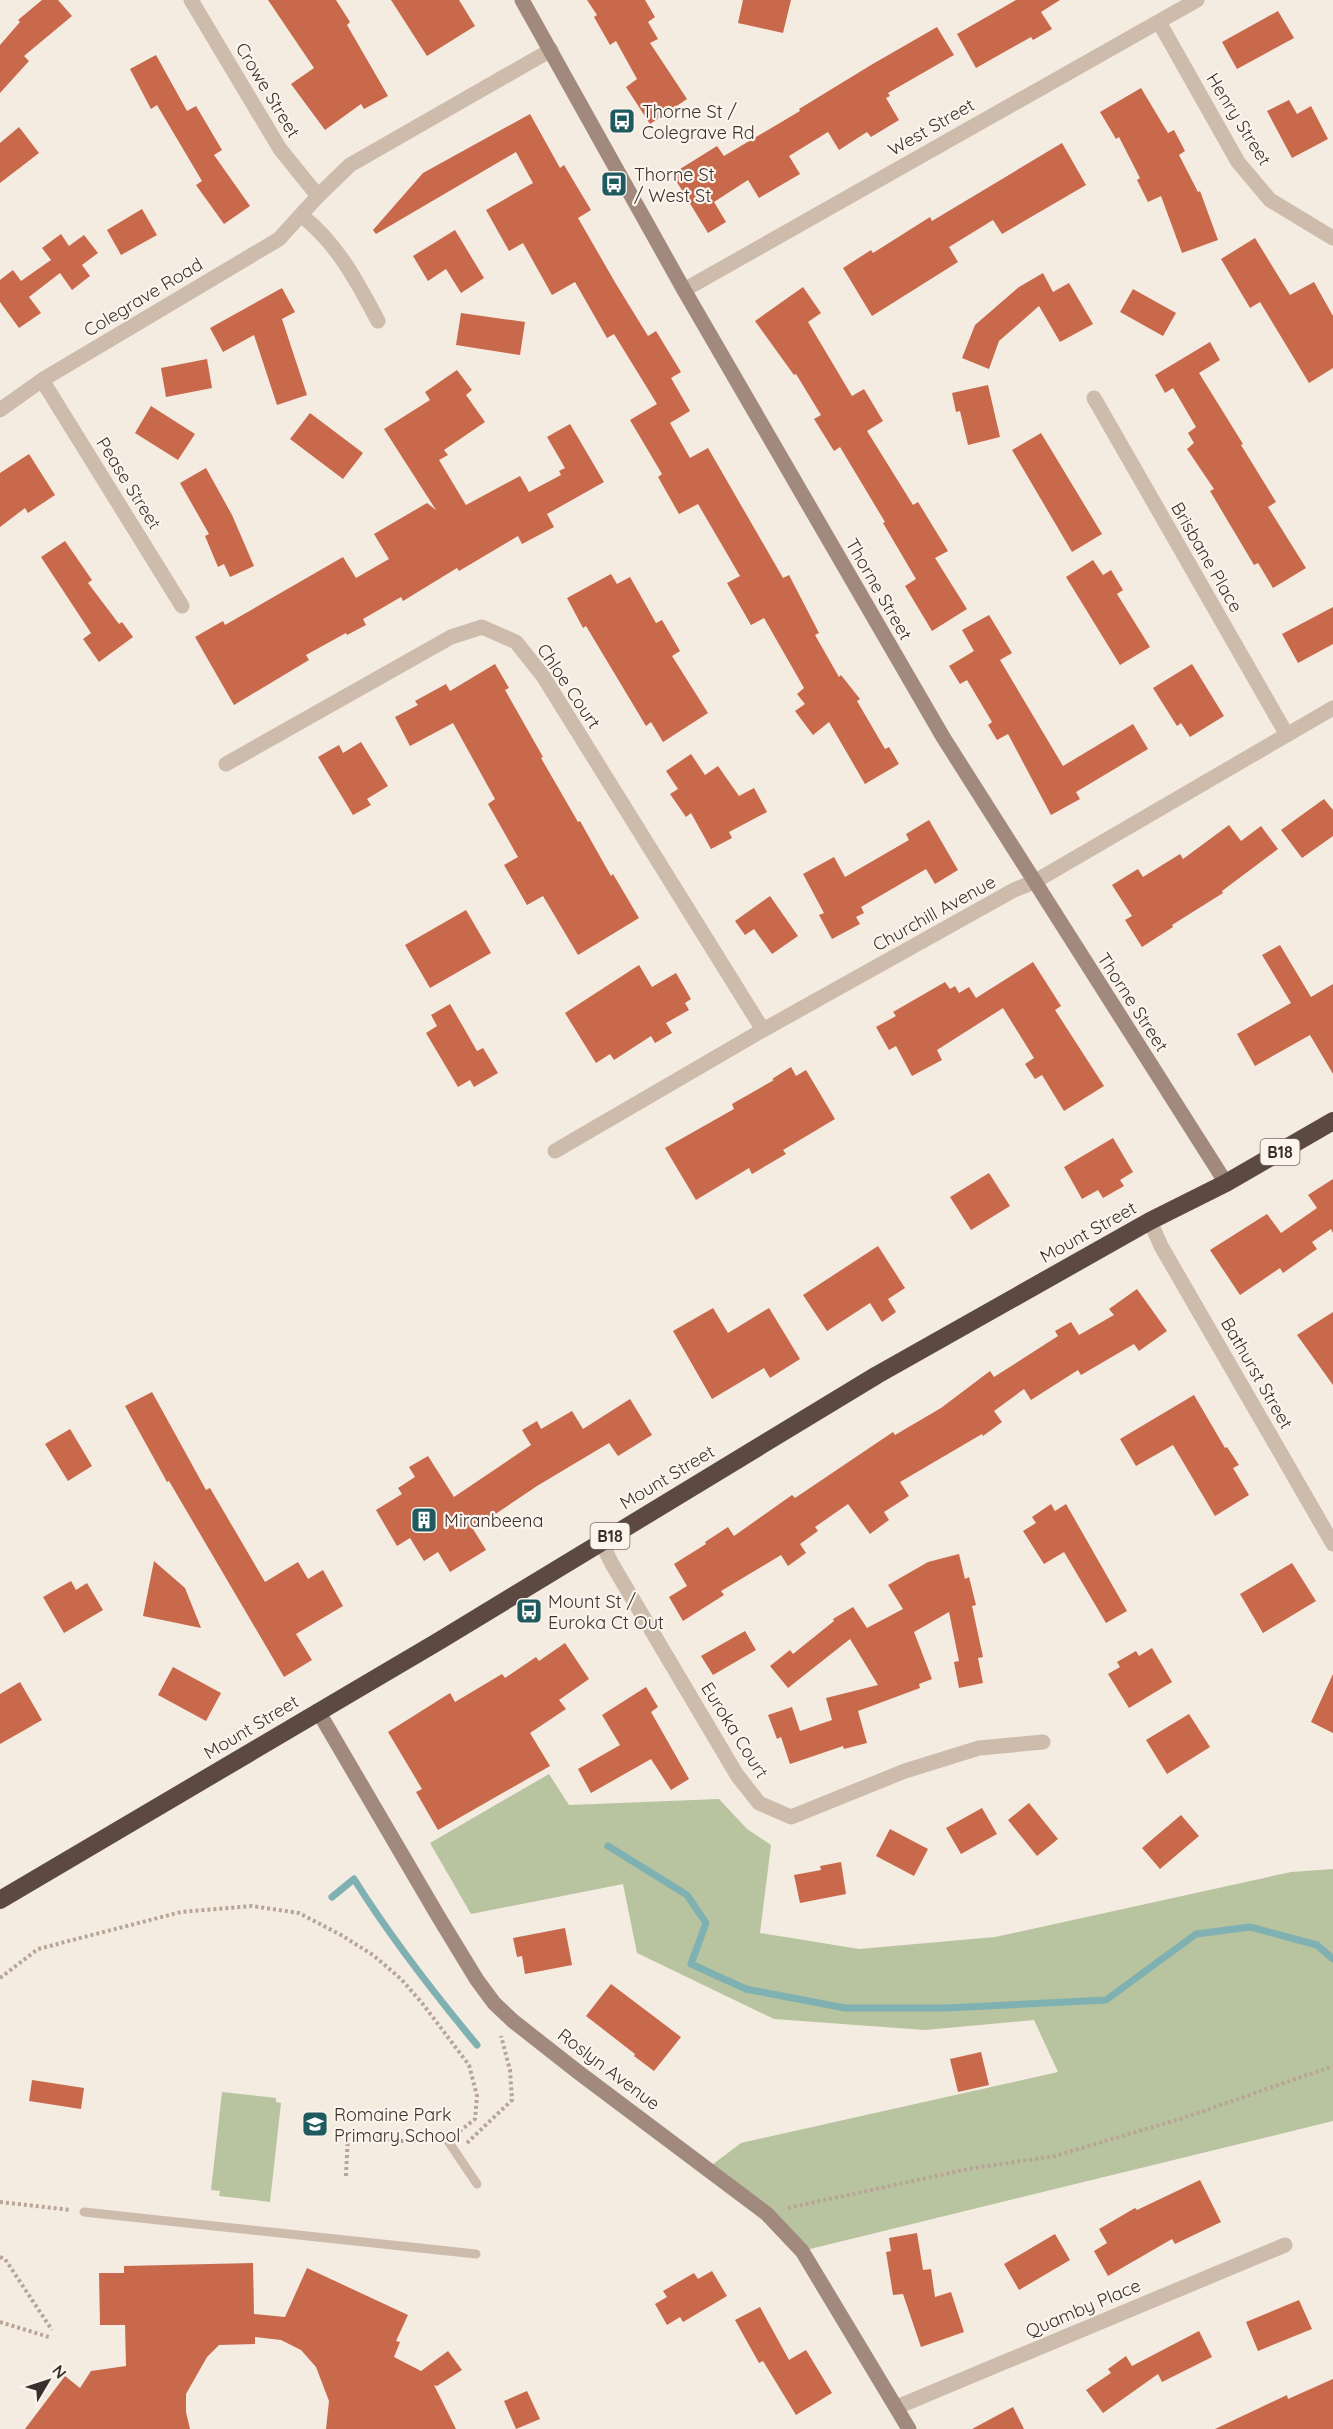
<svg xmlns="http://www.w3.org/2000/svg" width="1333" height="2429" font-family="Quicksand,sans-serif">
  <rect width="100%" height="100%" fill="#f4ebe1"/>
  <path fill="#b8c4a0" d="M549,1774L569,1805L719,1799L747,1829L771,1845L760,1933L859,1949L995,1937L1291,1872L1333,1869V2121L802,2251L708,2168L741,2143L1058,2072L1034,2020L925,2030L774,2019L637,1953L623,1884L471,1914L430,1843Z
    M222,2092L276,2098V2102L281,2103L270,2202L219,2196L220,2191L211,2190Z"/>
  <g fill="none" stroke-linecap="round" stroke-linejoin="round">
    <path stroke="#7fb0b2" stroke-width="7" d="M608,1846L687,1895L706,1923L691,1964L746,1989L845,2008H946L1106,2000L1196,1934L1250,1927L1317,1945L1333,1959
      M332,1897L354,1879C391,1938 433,1992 477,2045"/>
  </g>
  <path fill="#c8694b" d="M42,0H58L72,16L24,56L29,61L0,93V45L20,22L18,20Z
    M268,0H336L350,22L347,25L388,96L364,109L361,104L325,130L291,84L314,68Z
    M391,0H459L475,26L427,56Z
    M587,0H645L655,17L648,22L658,39L650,43L687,99L650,124L626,87L637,79L616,41L610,45L594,17L597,15Z
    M743,0H791L783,33L738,23Z
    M1016,0H1060L1041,12L1052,29L1033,40L1031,37L976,68L957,34Z
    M1278,11L1294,38L1237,69L1222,42Z
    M937,27L954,55L888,93L890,96L886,98L899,120L871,137L867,132L839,150L828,132L789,156L800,174L759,198L748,180L714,202L726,222L708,233L672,174L717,146L724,156L800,111L799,109L871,65Z
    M156,55L187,111L196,106L222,150L214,155L250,206L224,224L196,185L202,181L157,105L151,109L130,69Z
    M1141,88L1168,133L1174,130L1185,151L1179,155L1198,192L1200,191L1218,240L1182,253L1161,196L1148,202L1137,180L1140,178L1119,137L1116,139L1100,112Z
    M1289,100L1297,114L1311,106L1328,139L1292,158L1267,111Z
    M530,114L560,168L564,165L591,210L578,218L616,284L648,336L656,331L681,372L671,378L690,411L670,423L690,458L708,448L783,578L789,575L819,633L815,635L839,677L841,675L860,699L857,701L885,749L889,747L899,764L865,784L829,722L813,735L795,711L805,704L797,694L804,688L764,618L751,625L727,583L740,576L698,504L679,514L658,477L662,474L630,420L657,404L614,334L607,338L575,282L552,295L523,243L509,251L486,210L533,183L516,152L376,234L373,230L423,173Z
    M19,127L39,153L0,183V143Z
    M1062,143L1086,185L1002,234L993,220L949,247L958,262L872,316L843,268L871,250L873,253L930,217L932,221Z
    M142,209L157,235L121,255L107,230Z
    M455,230L484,278L461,293L446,269L428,281L413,256Z
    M61,234L69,246L84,235L98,253L82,265L90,276L72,290L60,273L29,297L41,313L19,328L0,302V280L13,270L21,281L51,260L42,248Z
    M1255,238L1290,295L1314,282L1333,316V368L1309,383L1260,302L1250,308L1221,259Z
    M1043,273L1053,292L1069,283L1093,324L1060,342L1039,306L999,341L989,369L962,358L975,325L1019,287Z
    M803,287L821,313L808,322L852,396L864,389L883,421L867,431L913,505L918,502L948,551L935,558L967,609L932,631L905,586L916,579L883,523L885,522L840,447L834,451L814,419L821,415L796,374L794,375L755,321Z
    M282,288L295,312L282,319L307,395L277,405L254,335L223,352L210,328Z
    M1133,289L1176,313L1163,336L1120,312Z
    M461,313L525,322L520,355L456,345Z
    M1210,342L1220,360L1199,373L1243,444L1241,445L1276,502L1268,507L1306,568L1273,588L1258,563L1254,565L1210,491L1214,489L1187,449L1194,443L1188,433L1196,427L1173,388L1165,393L1155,375Z
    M207,359L212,388L166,397L161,368Z
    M457,370L472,390L466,395L485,422L444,450L448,455L439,460L466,505L520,476L529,492L561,475L559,471L565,468L547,437L570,424L604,482L547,514L554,527L522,544L518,536L459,571L457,568L403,601L401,597L363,619L366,625L347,635L346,633L306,655L309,660L234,705L195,637L223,621L225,625L343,557L356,578L389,559L374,534L427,503L436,510L384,429L430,400L425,392Z
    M988,385L1000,437L968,445L960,411L956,412L952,393Z
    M151,406L195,434L178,460L135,433Z
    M310,413L363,453L343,479L290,439Z
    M1041,433L1102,534L1072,552L1012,450Z
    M29,454L55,495L28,513L25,508L0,527V473Z
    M206,468L232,515L254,566L230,577L224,564L218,567L205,536L209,534L180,483Z
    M65,541L92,580L88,583L119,624L122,622L133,637L99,662L83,639L91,633L41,557Z
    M1093,560L1103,575L1111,570L1123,590L1117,594L1150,647L1120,665L1066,577Z
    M611,574L617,584L630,577L656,623L662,620L680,651L672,656L708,713L663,742L651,722L646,726L586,626L583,628L567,598Z
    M1333,607V644L1298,663L1282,634Z
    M989,615L1012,653L1000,660L1063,766L1133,724L1148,749L1076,792L1080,799L1051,815L1008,734L997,740L988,725L992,722L967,680L960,684L949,666L974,651L962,630Z
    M495,664L509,688L505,690L543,757L541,758L578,822L580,821L611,876L613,874L639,918L578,955L543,896L527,905L504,865L518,857L488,804L495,799L453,723L410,746L395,717L418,705L415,701L446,684L450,691Z
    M1192,664L1224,716L1190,737L1181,723L1177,726L1153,688Z
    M361,742L388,786L367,799L371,805L353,815L318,757L339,745L343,753Z
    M691,754L705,775L718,766L739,796L754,788L767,812L729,832L732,838L711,849L691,813L686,817L670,794L678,789L666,771Z
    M1324,799L1333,810V836L1302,858L1281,830Z
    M929,820L958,870L935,884L926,869L861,907L864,913L856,917L860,924L832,939L819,915L824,913L803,874L834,857L845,877L909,840L906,834Z
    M1229,825L1241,841L1261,826L1278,849L1222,891L1223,893L1172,925L1173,927L1142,947L1125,920L1132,916L1112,885L1138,869L1143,877L1180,854L1183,859Z
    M770,896L798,936L772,954L754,929L745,935L735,921Z
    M466,910L491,953L430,988L405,945Z
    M1280,945L1311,997L1333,984V1074L1310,1035L1255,1066L1237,1034L1291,1003L1262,955Z
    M1033,962L1061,1006L1055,1010L1104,1086L1064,1111L1042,1075L1035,1079L1025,1064L1034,1058L1003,1008L937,1050L942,1060L912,1076L896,1046L889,1050L876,1027L896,1016L893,1012L945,982L950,989L955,986L959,993L969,987L976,998Z
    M639,965L652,987L676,973L691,999L685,1003L689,1010L666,1023L672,1033L655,1043L651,1036L614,1060L610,1054L596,1063L565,1013Z
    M450,1004L477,1051L483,1048L498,1073L474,1087L470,1080L458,1087L426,1033L437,1026L431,1015Z
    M791,1067L796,1076L806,1070L835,1119L783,1150L786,1154L752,1174L749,1168L696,1200L665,1148L734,1109L732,1104L774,1080L772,1079Z
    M1113,1138L1133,1172L1120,1180L1124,1186L1103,1198L1098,1190L1082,1199L1064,1167Z
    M989,1173L1010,1206L971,1230L950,1197Z
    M1333,1179V1233L1331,1229L1312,1242L1317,1249L1283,1273L1280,1268L1240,1295L1210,1250L1267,1214L1281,1233L1317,1208L1308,1195Z
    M878,1246L905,1288L888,1299L896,1312L882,1322L870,1303L827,1331L803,1295Z
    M1137,1289L1167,1331L1139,1351L1134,1344L1081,1375L1078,1370L1031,1400L1024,1389L994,1411L1002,1422L983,1436L982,1434L900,1482L909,1496L884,1512L889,1520L870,1534L848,1504L815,1527L818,1531L800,1544L806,1553L788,1566L781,1555L721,1591L724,1595L683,1621L669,1597L687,1586L674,1564L706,1544L705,1542L728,1527L734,1536L792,1495L795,1498L893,1432L895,1435L941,1408L990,1371L994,1377L1058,1336L1055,1331L1071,1322L1079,1335L1114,1315L1109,1309Z
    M713,1308L728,1333L769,1308L800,1359L770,1378L764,1368L712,1399L673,1331Z
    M1333,1312V1385L1297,1335Z
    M152,1392L206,1490L210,1488L265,1582L298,1562L308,1579L323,1570L343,1606L296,1634L312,1660L284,1677L169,1481L167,1482L125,1406Z
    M1194,1395L1225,1448L1227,1447L1239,1465L1233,1468L1249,1495L1215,1516L1173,1445L1136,1466L1120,1439Z
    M630,1399L652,1435L618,1456L609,1443L537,1486L473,1529L486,1550L450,1572L438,1552L424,1561L410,1538L397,1546L376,1510L402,1494L398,1488L415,1477L409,1467L428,1456L454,1497L531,1445L522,1430L537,1421L541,1429L572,1411L583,1429Z
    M70,1429L92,1466L68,1481L45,1444Z
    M1051,1504L1055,1511L1066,1504L1127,1611L1106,1623L1064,1552L1044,1564L1023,1531L1036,1523L1032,1517Z
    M959,1554L965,1579L969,1577L976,1605L972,1606L983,1657L978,1658L983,1683L959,1688L954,1662L959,1661L949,1612L914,1632L932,1679L919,1684L920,1688L858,1711L867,1743L844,1749L843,1746L790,1764L781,1737L777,1739L768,1715L792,1707L800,1731L832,1720L826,1698L878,1685L850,1639L788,1688L770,1666L790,1650L793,1654L834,1621L833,1619L853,1607L867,1628L903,1609L888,1585L928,1562Z
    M154,1561L185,1588L201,1628L143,1616Z
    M1292,1563L1316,1601L1263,1633L1240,1594Z
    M71,1581L76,1590L87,1583L103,1610L64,1633L43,1597Z
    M745,1631L756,1650L713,1675L701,1656Z
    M565,1643L589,1679L559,1700L566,1709L530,1733L550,1766L438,1830L416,1792L422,1789L388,1732L450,1693L455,1702L502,1674L505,1678L536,1657L539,1661Z
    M1152,1648L1172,1682L1129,1708L1108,1674L1120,1667L1117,1662L1136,1651L1139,1656Z
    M173,1667L221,1693L206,1721L158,1695Z
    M1333,1674V1733L1311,1722Z
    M20,1682L42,1720L0,1744V1694Z
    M646,1687L658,1707L651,1712L689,1779L671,1790L651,1759L591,1793L578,1769L620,1745L602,1715Z
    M1189,1714L1210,1747L1167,1774L1146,1740Z
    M1029,1803L1058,1839L1037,1856L1008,1820Z
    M982,1808L997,1834L961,1854L946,1828Z
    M1181,1815L1199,1836L1160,1869L1142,1848Z
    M890,1829L928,1849L914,1876L876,1856Z
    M841,1862L846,1894L800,1903L794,1875L821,1870L820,1866Z
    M565,1928L572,1965L525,1974L522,1956L517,1957L513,1938Z
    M611,1984L681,2037L654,2071L634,2056L635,2054L586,2016Z
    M981,2052L989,2085L958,2092L950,2059Z
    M32,2080L84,2088L81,2109L29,2101Z
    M1200,2180L1221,2222L1175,2244L1172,2239L1108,2276L1094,2251L1107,2243L1099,2229L1135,2208L1137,2210Z
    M917,2233L923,2270L931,2269L935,2297L951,2292L964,2332L921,2347L903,2294L893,2295L886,2252L891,2251L889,2238Z
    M1055,2234L1070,2260L1019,2290L1004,2264Z
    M253,2263L254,2314L285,2317L307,2268L408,2315L396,2341L400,2342L394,2357L421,2371L448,2351L462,2370L437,2386L434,2385L456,2429H326L329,2401L316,2367L301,2350L281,2340L255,2337V2344L219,2345L207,2357L186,2394V2412L190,2429H25L65,2376L80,2388L91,2371L126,2366L125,2325H100L99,2273H124V2266Z
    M712,2271L727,2296L683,2322L680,2317L667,2325L655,2304L667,2297L663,2291L694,2273L698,2279Z
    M1299,2300L1312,2329L1258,2351L1246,2322Z
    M760,2307L789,2360L806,2350L832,2393L796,2415L763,2361L759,2363L735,2320Z
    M1199,2331L1212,2357L1162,2382L1158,2374L1103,2413L1086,2390L1111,2373L1108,2369L1126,2356L1132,2366Z
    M1333,2379V2429H1215L1287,2395L1288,2399Z
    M527,2391L540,2419L516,2429L504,2401Z
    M1013,2407L1024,2429H972Z"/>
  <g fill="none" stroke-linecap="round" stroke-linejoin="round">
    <path stroke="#b9a596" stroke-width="4" stroke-dasharray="3 3" stroke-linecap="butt" d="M0,1978L38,1949L181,1912L252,1906L299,1913L341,1935L373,1955L401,1979L422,2003L469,2065L477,2096L475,2119L460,2131
      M467,2143L512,2100L510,2070L501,2036
      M346,2176L348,2133L401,2141H435
      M0,2202L71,2210
      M788,2208L968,2169L1055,2156L1183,2118L1333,2066
      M0,2257L5,2259L52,2330
      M0,2322L49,2337"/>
    <path stroke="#cdbbac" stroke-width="9" d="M448,2141L477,2184
      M84,2212L476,2254"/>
    <path stroke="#cdbbac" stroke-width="15" d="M191,0L280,149L318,196
      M1159,22L1238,162L1270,200L1333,238
      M302,216C337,243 358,283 378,321
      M684,290L1197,0
      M42,380L182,606
      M1094,398L1287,735
      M0,410L42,380L279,239L318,196L350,165L551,50
      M226,764L451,637L482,627L516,642L543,676L763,1030
      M555,1151L763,1030L1014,890L1034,882L1333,708
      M1150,1221L1161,1246L1333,1544
      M601,1542L612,1564L737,1775L759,1803L791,1817L905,1771L979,1748L1043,1742
      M897,2407L1285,2245"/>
    <path stroke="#a18a7d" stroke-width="15" d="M522,0L684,290L943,737L1226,1183
      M318,1711L438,1916L477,1980L494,2003L513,2021L578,2072L767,2214L802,2251L909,2429"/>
    <path stroke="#5c4a42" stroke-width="18" d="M0,1900L439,1641L877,1375L1150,1221L1226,1183L1333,1121"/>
  </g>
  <defs>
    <symbol id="bus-square" viewBox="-11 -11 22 22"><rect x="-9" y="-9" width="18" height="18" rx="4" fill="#1f5a5e" stroke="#fbf5ee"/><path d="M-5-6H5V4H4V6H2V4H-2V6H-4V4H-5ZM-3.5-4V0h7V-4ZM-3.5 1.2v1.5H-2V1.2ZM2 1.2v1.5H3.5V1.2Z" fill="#fff"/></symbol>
    <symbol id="building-square" viewBox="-11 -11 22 22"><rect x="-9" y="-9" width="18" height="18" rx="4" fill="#1f5a5e" stroke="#fbf5ee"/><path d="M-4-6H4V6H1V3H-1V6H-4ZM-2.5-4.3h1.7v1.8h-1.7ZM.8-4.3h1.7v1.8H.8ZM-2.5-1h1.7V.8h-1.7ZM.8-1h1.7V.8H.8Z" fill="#fff"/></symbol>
    <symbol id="school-square" viewBox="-11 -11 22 22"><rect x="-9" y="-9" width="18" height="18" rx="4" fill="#1f5a5e" stroke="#fbf5ee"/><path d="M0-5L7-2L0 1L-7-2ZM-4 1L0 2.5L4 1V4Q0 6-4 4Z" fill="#fff"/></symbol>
  </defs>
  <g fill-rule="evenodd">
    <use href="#bus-square" x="607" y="106" width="30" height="30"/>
    <use href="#bus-square" x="599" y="169" width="30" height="30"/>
    <use href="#building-square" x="409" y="1505" width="30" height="30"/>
    <use href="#bus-square" x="514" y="1596" width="30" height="30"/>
    <use href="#school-square" x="300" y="2109" width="30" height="30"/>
  </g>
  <g text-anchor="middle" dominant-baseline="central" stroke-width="4.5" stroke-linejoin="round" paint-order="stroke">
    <g fill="#fbf5ee" stroke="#756b66" stroke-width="1.5">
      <rect x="1260.5" y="1139" width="39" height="26" rx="4.5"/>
      <rect x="590.5" y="1523" width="39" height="26" rx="4.5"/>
    </g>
    <g font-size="16" font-weight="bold" fill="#3b302b">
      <text x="1280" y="1152">B18</text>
      <text x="610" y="1536">B18</text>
    </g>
    <g font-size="18" fill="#3b302b" stroke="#fbf5ee">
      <text transform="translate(268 90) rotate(59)">Crowe Street</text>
      <text transform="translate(1239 119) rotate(58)">Henry Street</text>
      <text transform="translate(931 127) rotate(-30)">West Street</text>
      <text transform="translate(143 297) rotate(-31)">Colegrave Road</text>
      <text transform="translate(129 483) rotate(58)">Pease Street</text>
      <text transform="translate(1207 557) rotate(60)">Brisbane Place</text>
      <text transform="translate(879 589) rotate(60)">Thorne Street</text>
      <text transform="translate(569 686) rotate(56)">Chloe Court</text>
      <text transform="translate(934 913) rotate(-29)">Churchill Avenue</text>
      <text transform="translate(1133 1002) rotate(57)">Thorne Street</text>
      <text transform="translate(1088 1232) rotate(-29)">Mount Street</text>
      <text transform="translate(1257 1373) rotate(60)">Bathurst Street</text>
      <text transform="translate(667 1477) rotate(-31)">Mount Street</text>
      <text transform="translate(251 1727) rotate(-31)">Mount Street</text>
      <text transform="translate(735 1730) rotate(58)">Euroka Court</text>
      <text transform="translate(609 2069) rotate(37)">Roslyn Avenue</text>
      <text transform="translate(1083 2308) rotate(-23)">Quamby Place</text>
    </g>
    <g font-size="18" fill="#3b302b" stroke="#fbf5ee" text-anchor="start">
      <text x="642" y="111">Thorne St /<tspan x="642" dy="21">Colegrave Rd</tspan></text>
      <text x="634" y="174">Thorne St<tspan x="634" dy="21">/ West St</tspan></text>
      <text x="444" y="1520">Miranbeena</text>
      <text x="548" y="1601">Mount St /<tspan x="548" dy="21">Euroka Ct Out</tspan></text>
      <text x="334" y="2114">Romaine Park<tspan x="334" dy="21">Primary School</tspan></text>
    </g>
  </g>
  <g transform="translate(48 2381) rotate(51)" stroke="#fbf5ee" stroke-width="4.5" paint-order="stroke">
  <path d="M0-4.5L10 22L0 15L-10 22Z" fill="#3b302b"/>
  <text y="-9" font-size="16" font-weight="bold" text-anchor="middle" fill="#3b302b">N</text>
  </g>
</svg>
